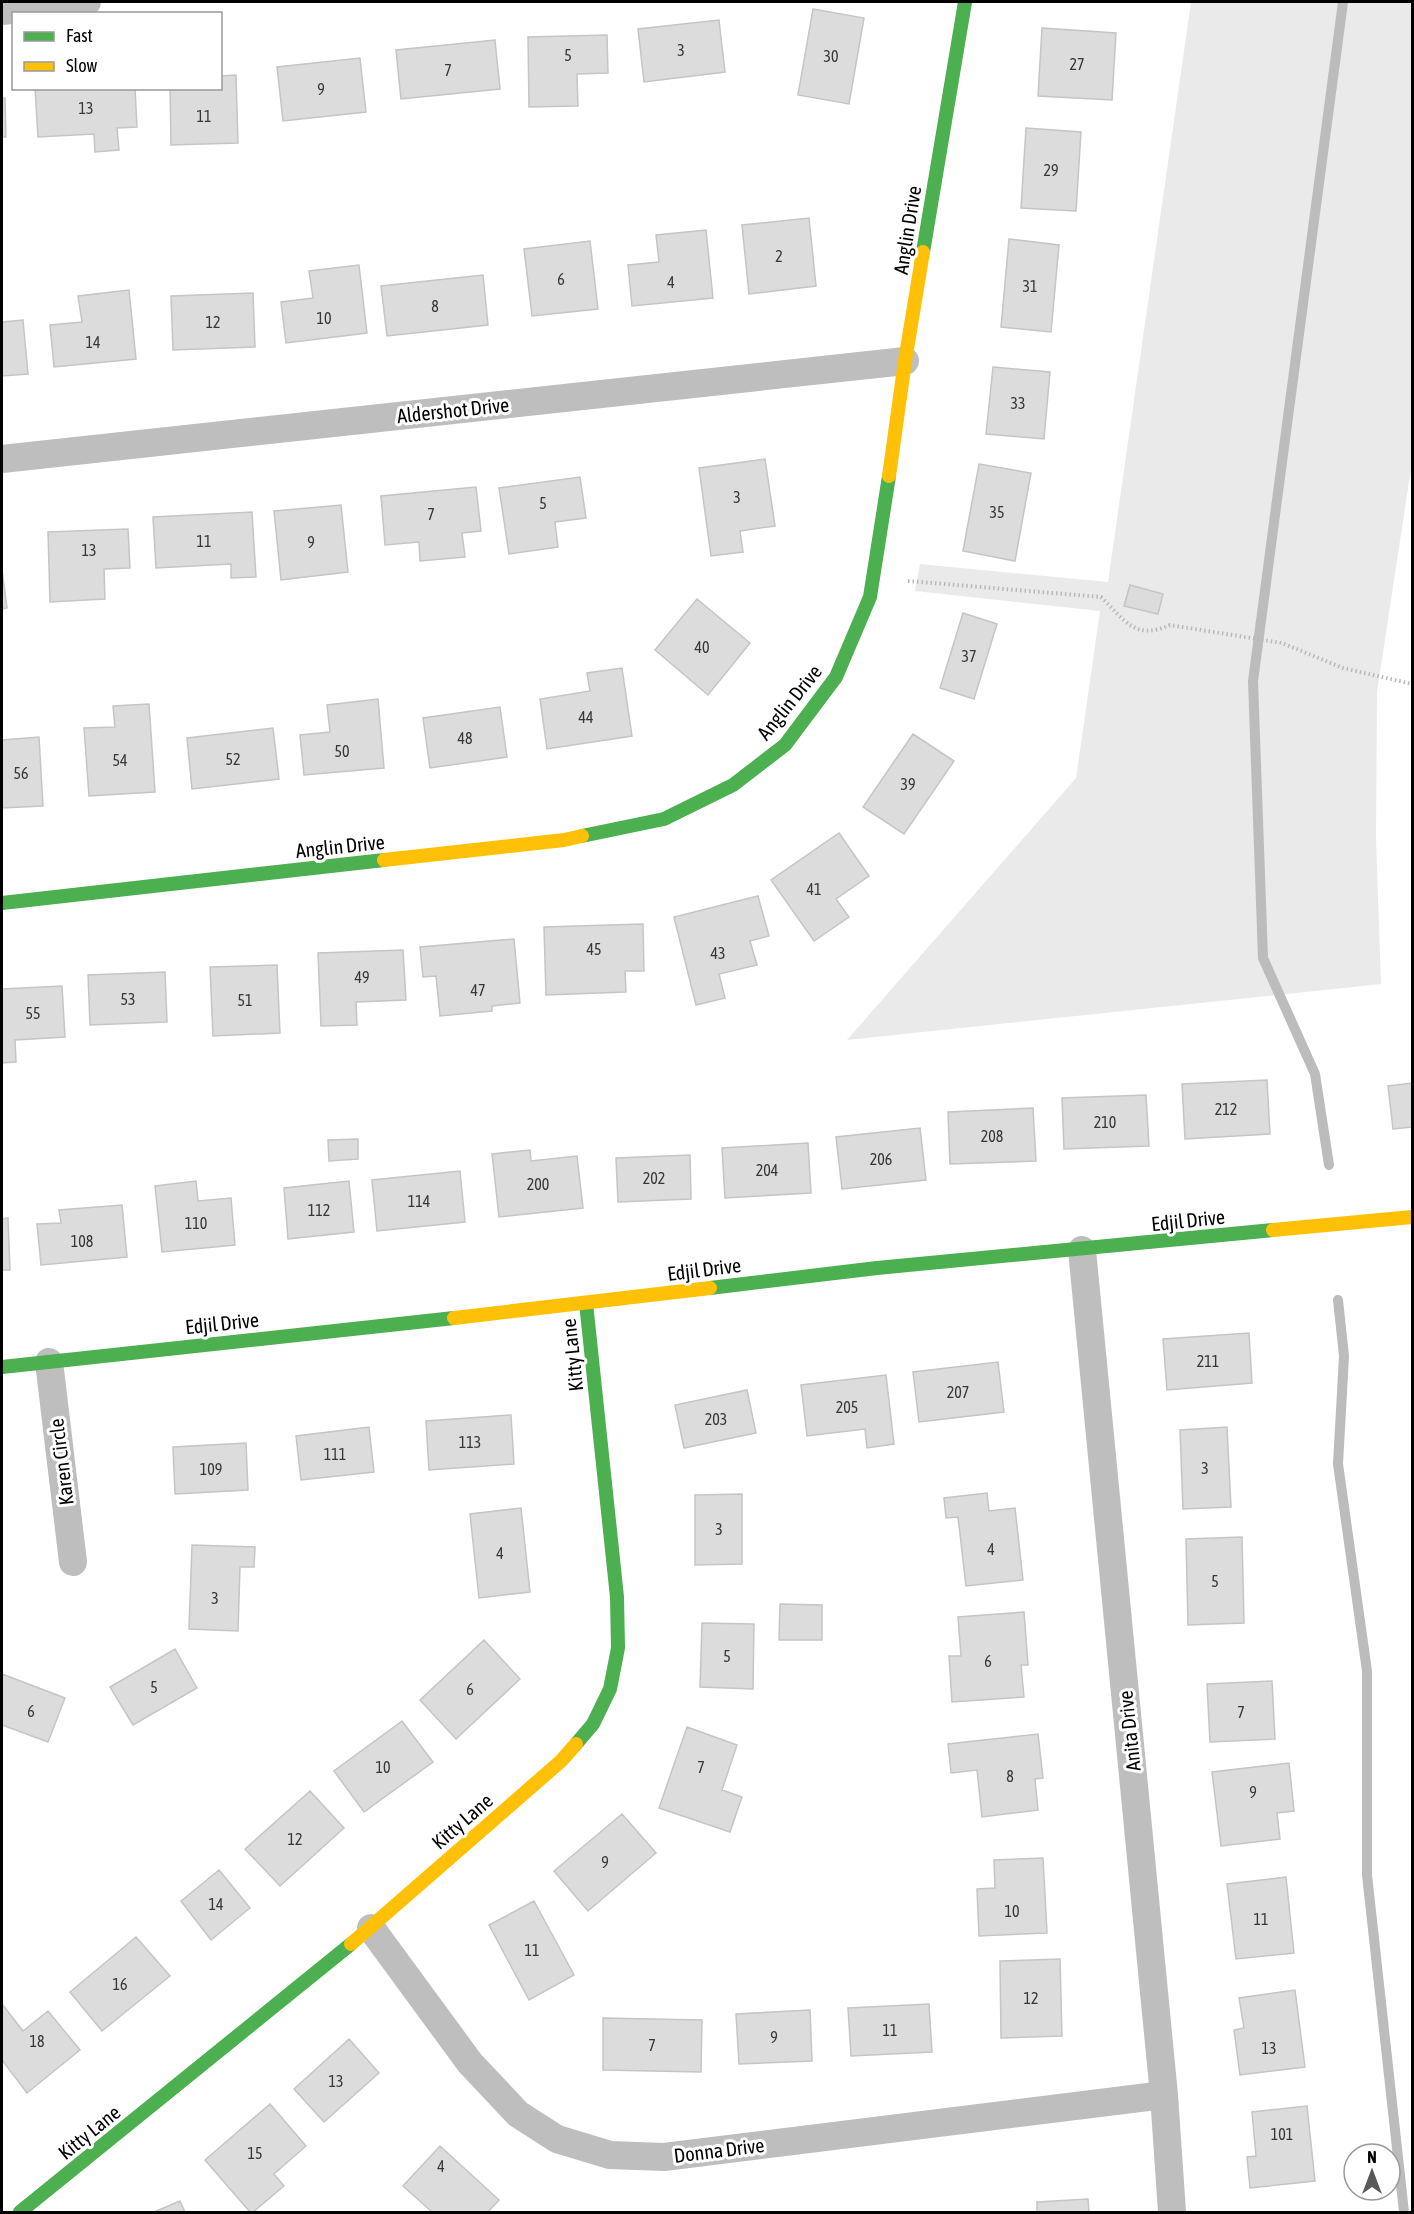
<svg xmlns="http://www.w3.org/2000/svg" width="1414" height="2214" font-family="'Asap Condensed',sans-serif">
  <rect width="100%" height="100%" fill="#fff"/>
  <path fill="#eaeaea" d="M1191,2H1412V462L1377,692L1376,839L1381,984L847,1040L1076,778L1100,611L915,591L920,564L1108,582Z"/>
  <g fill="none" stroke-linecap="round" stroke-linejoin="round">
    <path stroke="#bcbcbc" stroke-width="10" d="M1329,1165L1315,1074L1263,958L1253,681L1343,2
      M1338,1300L1344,1356L1338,1464L1367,1671V1875L1404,2212"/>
  </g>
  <path fill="#dcdcdc" stroke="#c5c5c5" stroke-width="1.5" d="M813,9L864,18L849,104L798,95Z
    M719,20L725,72L644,82L638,29Z
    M1042,28L1116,33L1112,100L1038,96Z
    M607,35L608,73L577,74L578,106L529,107L528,37Z
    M495,40L500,89L401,99L396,50Z
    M360,58L366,112L283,121L277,67Z
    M236,75L238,143L171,145L170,88H220V76Z
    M35,88H135L137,127L117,128L119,150L95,152L94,134L38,137Z
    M2,98H5L6,137H2Z
    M1026,128L1081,132L1076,211L1021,208Z
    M809,218L816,286L749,294L742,225Z
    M706,230L713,298L632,306L628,265L659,262L656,235Z
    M1009,239L1059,245L1051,332L1001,327Z
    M590,241L598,309L532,316L524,249Z
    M359,265L367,333L286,343L281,302L313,298L309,271Z
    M483,275L488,325L387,336L381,286Z
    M129,290L136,359L54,367L50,325L82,322L78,296Z
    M253,293L255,347L173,350L171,296Z
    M23,320L28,374L2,376V322Z
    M993,367L1050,372L1044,439L986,434Z
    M765,459L775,526L740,531L743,552L711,556L699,468Z
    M979,464L1031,473L1015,561L963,551Z
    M580,477L586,518L555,522L558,547L509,554L499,488Z
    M476,487L481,531L462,533L465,557L420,561L419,542L385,545L381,496Z
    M341,505L348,572L281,580L274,511Z
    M252,512L256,577L231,578V564L156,568L153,517Z
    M128,529L130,568L104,569L105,599L50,602L48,532Z
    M2,570L7,608L2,609Z
    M1130,585L1163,594L1158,614L1124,606Z
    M697,599L750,643L708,695L655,650Z
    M963,613L997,624L974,699L940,688Z
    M622,668L632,736L547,749L540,699L590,691L587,673Z
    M378,699L384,768L304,775L300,735L330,732L327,705Z
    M149,704L155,792L89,796L84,728L115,727L113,706Z
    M500,707L507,757L430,768L423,718Z
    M273,728L279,779L192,789L187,738Z
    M913,734L954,761L904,834L863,807Z
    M39,737L43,806L2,808V740Z
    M839,833L869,876L836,899L849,917L814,941L771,880Z
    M758,896L769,936L750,941L757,965L719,974L725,998L696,1005L674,917Z
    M643,924L644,971H625L626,992L546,995L544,927Z
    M514,939L520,1003L492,1006V1011L440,1016L436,976L423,977L420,947Z
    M403,950L406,1000L356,1002L357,1025L321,1026L318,953Z
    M277,965L280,1033L213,1036L210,967Z
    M165,972L167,1022L90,1025L88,975Z
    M62,986L65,1037L15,1040L16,1062L2,1063V989Z
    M1267,1080L1270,1134L1185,1139L1182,1084Z
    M1412,1083V1127L1393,1129L1388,1086Z
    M1146,1095L1149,1146L1064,1149L1062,1098Z
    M1033,1108L1036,1161L950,1164L948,1112Z
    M920,1128L926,1180L842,1189L836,1137Z
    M358,1139V1159L329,1161L328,1140Z
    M808,1143L811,1193L725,1198L722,1148Z
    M530,1150L531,1161L577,1156L583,1208L499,1217L492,1154Z
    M690,1155L691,1199L618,1202L616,1158Z
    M460,1171L465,1222L377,1231L372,1180Z
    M196,1181L198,1201L231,1198L235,1245L162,1252L155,1186Z
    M349,1181L354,1232L288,1239L284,1188Z
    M122,1205L127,1257L41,1265L37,1224L61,1223L59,1210Z
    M8,1218L10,1270H2V1219Z
    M1249,1333L1252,1383L1167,1390L1163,1339Z
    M998,1362L1004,1412L919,1422L913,1372Z
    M886,1375L894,1444L867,1448L865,1429L807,1436L801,1385Z
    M747,1390L756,1433L684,1448L675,1405Z
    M511,1415L514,1464L429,1470L426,1421Z
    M369,1427L374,1472L301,1480L296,1436Z
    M1227,1427L1231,1507L1183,1509L1180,1430Z
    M246,1443L248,1490L175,1494L173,1447Z
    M987,1493L989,1511L1015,1508L1023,1580L966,1586L958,1517L946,1518L944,1498Z
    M742,1494V1564L695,1565V1495Z
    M521,1508L530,1592L479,1598L470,1514Z
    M1242,1537L1244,1623L1188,1625L1186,1539Z
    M192,1545L255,1547L254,1567H240L238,1631L189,1629Z
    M780,1604L822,1605V1640H779Z
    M1024,1612L1028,1665H1021L1024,1697L952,1702L949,1656H961L958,1617Z
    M702,1623L754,1624L753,1689L700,1687Z
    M484,1640L520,1679L456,1739L420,1700Z
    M175,1649L197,1688L133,1725L110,1687Z
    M2,1674L65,1698L48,1742L2,1725Z
    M1272,1681L1275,1739L1210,1742L1207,1684Z
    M402,1721L433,1762L364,1812L334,1771Z
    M687,1727L737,1745L722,1790L742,1797L730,1832L659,1808Z
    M1038,1734L1043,1778L1035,1779L1038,1810L982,1817L977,1770L951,1773L948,1744Z
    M1289,1763L1294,1811L1277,1813L1280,1839L1221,1846L1212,1772Z
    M310,1791L344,1828L280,1886L245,1849Z
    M622,1814L656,1853L588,1911L554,1871Z
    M1043,1858L1047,1933L979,1936L977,1889L995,1888L994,1860Z
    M219,1870L250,1908L211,1940L181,1901Z
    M1286,1877L1294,1953L1236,1959L1227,1884Z
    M534,1901L574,1975L529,2000L489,1925Z
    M136,1937L170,1976L102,2031L70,1992Z
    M1060,1959L1062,2036L1001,2038L1000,1961Z
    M1295,1990L1305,2067L1240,2075L1234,2030L1244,2028L1239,1998Z
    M2,2004L23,2031L48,2011L80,2050L27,2093L2,2060Z
    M929,2004L932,2052L851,2056L848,2008Z
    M810,2010L812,2061L739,2064L736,2014Z
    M603,2018L702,2020L701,2072L603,2070Z
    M349,2039L379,2073L324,2122L294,2089Z
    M270,2104L306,2146L274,2174L284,2186L253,2212H250L205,2160Z
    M1307,2106L1315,2181L1250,2188L1247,2157L1256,2156L1252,2112Z
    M440,2146L499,2200L488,2212H432L403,2186Z
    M1088,2199L1089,2212H1037V2202Z
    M180,2201L185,2212H154Z"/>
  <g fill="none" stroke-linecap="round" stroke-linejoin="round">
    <path stroke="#b8b8b8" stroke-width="4" stroke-dasharray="1.5 3" stroke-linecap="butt" d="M908,581L1101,597C1125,620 1134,641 1170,625L1282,643L1343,668L1412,684"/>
    <path stroke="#bebebe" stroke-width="28" d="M2,11L87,2
      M2,459L905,361
      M1082,1250L1164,2095L1172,2212
      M49,1362L73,1562
      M371,1928L470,2063L518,2114L557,2139L610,2155L664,2157L1164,2095"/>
    <path stroke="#4caf50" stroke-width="14" d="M923,252L965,2
      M582,836L664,819L733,785L785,745L836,677L870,597L889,476
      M2,903L384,860
      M710,1288L877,1268L1273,1230
      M2,1367L454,1318
      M576,1744L593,1724L610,1689L618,1648L617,1597L586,1303
      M20,2212L351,1944"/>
    <path stroke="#ffc107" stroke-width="14" d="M889,476L905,361L923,252
      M384,860L564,840L582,836
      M1273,1230L1412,1217
      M454,1318L710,1288
      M351,1944L561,1761L576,1744"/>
  </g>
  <g text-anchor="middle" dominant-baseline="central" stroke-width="6" stroke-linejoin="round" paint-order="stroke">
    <g font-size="16" fill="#373737">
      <text x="681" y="50">3</text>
      <text x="568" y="55">5</text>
      <text x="831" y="56">30</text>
      <text x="1077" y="64">27</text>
      <text x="448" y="70">7</text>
      <text x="321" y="89">9</text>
      <text x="86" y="108">13</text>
      <text x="204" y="116">11</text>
      <text x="1051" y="170">29</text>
      <text x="779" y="256">2</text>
      <text x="561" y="279">6</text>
      <text x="671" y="282">4</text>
      <text x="1030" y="286">31</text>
      <text x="435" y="306">8</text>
      <text x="324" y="318">10</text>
      <text x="213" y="322">12</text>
      <text x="93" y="342">14</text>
      <text x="1018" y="403">33</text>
      <text x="737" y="497">3</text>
      <text x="543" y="503">5</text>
      <text x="997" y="512">35</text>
      <text x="431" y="514">7</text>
      <text x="204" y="541">11</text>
      <text x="311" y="542">9</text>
      <text x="89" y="550">13</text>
      <text x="702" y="647">40</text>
      <text x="969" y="656">37</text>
      <text x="586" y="717">44</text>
      <text x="465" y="738">48</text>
      <text x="342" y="751">50</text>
      <text x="233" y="759">52</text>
      <text x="120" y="760">54</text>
      <text x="21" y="773">56</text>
      <text x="908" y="784">39</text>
      <text x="814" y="889">41</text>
      <text x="594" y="949">45</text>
      <text x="718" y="953">43</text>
      <text x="362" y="977">49</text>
      <text x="478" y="990">47</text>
      <text x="128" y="999">53</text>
      <text x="245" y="1000">51</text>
      <text x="33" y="1013">55</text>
      <text x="1226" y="1109">212</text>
      <text x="1105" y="1122">210</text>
      <text x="992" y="1136">208</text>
      <text x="881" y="1159">206</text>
      <text x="767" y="1170">204</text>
      <text x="654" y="1178">202</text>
      <text x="538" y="1184">200</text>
      <text x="419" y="1201">114</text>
      <text x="319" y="1210">112</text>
      <text x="196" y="1223">110</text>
      <text x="82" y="1241">108</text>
      <text x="1208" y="1361">211</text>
      <text x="958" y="1392">207</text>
      <text x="847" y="1407">205</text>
      <text x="716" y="1419">203</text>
      <text x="470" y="1442">113</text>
      <text x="335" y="1454">111</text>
      <text x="1205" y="1468">3</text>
      <text x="211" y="1469">109</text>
      <text x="719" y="1529">3</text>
      <text x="991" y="1549">4</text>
      <text x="500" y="1553">4</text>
      <text x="1215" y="1581">5</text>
      <text x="215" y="1598">3</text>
      <text x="727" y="1656">5</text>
      <text x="988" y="1661">6</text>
      <text x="154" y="1687">5</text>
      <text x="470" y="1689">6</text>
      <text x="31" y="1711">6</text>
      <text x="1241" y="1712">7</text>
      <text x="383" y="1767">10</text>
      <text x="701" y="1767">7</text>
      <text x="1010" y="1776">8</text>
      <text x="1253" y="1792">9</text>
      <text x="295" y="1839">12</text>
      <text x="605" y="1862">9</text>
      <text x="216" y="1904">14</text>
      <text x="1012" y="1911">10</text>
      <text x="1261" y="1919">11</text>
      <text x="532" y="1950">11</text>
      <text x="120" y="1984">16</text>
      <text x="1031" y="1998">12</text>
      <text x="890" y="2030">11</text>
      <text x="774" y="2037">9</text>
      <text x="37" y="2041">18</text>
      <text x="652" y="2045">7</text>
      <text x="1269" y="2048">13</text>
      <text x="336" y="2081">13</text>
      <text x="1282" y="2134">101</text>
      <text x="255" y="2153">15</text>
      <text x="441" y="2166">4</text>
    </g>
    <g font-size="20" fill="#000" stroke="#fff">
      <text transform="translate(907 230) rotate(-81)">Anglin Drive</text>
      <text transform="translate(453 410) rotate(-6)">Aldershot Drive</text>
      <text transform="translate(789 702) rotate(-51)">Anglin Drive</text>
      <text transform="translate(340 846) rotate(-6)">Anglin Drive</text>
      <text transform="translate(1188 1220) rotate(-6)">Edjil Drive</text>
      <text transform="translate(704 1269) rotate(-7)">Edjil Drive</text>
      <text transform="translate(222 1323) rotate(-6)">Edjil Drive</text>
      <text transform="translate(572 1355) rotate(-96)">Kitty Lane</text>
      <text transform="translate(61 1462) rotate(-97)">Karen Circle</text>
      <text transform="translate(1129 1731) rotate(-96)">Anita Drive</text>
      <text transform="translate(462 1821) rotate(-41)">Kitty Lane</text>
      <text transform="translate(89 2132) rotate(-39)">Kitty Lane</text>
      <text transform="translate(719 2150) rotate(-7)">Donna Drive</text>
    </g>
  </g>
  <rect width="1414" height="2214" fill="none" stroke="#000000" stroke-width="6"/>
  <rect x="12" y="12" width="210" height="78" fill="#ffffff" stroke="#999999" stroke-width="1.5"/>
  <rect x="24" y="32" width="30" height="9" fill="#4caf50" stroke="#999999" stroke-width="1.5"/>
  <text x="66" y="42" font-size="18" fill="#000000">Fast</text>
  <rect x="24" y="62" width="30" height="9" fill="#ffc107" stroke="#999999" stroke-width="1.5"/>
  <text x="66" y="72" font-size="18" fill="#000000">Slow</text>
  <g transform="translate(1372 2172)"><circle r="28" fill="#ffffff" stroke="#999999" stroke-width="1.5"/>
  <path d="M0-4.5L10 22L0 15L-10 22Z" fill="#595959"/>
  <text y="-9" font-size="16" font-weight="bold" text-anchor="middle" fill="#000000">N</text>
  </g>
</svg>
